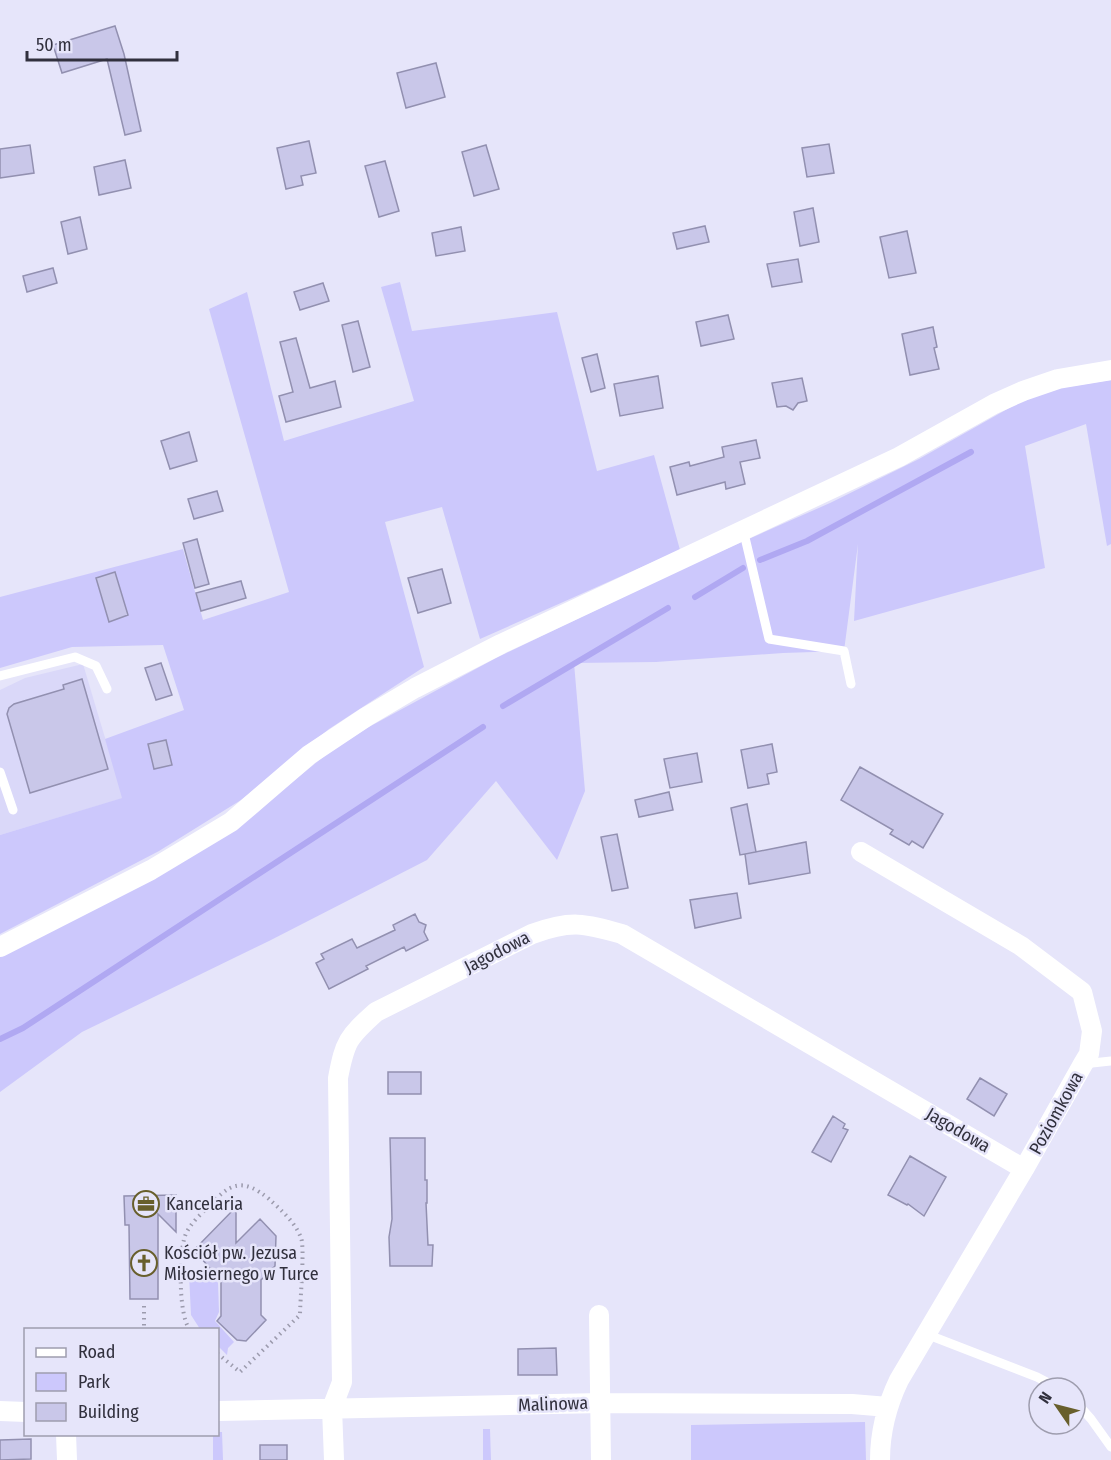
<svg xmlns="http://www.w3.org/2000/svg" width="1111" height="1460" font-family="'Fira Sans Condensed',sans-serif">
  <rect width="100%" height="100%" fill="#e6e5fa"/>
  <path fill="#dad8f9" d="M83,664L123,798L0,835V690L25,678Z"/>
  <path fill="#ccc8fc" d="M400,282L412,331L557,312L597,471L654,455L680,550L480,639L442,507L385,522L424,667L329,729L241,800L159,851L0,934V835L122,798L105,739L184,710L163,645L72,647L0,668V597L183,549L203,620L289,592L209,309L247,292L284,441L414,401L381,287Z
    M1111,380V544L1107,546L1086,424L1025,446L1045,568L854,621L858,544L844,651L783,653L656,662L574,663L585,791L557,860L496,781L427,860L269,941L82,1032L0,1092V954L258,810L328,753L367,728L496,658L690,565L830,503L919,459L1018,403L1054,389Z
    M189,1274L210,1275L218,1282L219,1312L215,1321L234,1342L228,1348L227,1355L218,1346V1330L200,1329L191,1315Z
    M865,1422L866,1460H691V1425Z
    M483,1429H490L491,1460H483Z
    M218,1432H222L223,1460H213V1435L218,1434Z"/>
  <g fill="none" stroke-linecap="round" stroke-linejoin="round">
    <path stroke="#b0a8f2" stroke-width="6" d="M760,560L807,541L971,452
      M695,597L743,568
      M503,706L668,608
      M0,1039L23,1028L483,727"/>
  </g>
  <path fill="#c9c7e9" stroke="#9290b0" stroke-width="1.5" d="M115,26L124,54L141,131L125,135L107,59L62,73L53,45Z
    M436,63L445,97L406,108L397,73Z
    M309,141L316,173L301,176L303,185L286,189L277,148Z
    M829,144L834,173L807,177L802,148Z
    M30,145L34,173L0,178V149Z
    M486,145L499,189L474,196L462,152Z
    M125,160L131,188L99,195L94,167Z
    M385,161L399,211L379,217L365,166Z
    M813,208L819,242L800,246L794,212Z
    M80,217L87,249L68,254L61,222Z
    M705,226L709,242L677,249L673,233Z
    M461,227L465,251L436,256L432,233Z
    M907,231L916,273L889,278L880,237Z
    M798,259L802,282L772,287L767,264Z
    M53,268L57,283L27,292L23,276Z
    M323,283L329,301L300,310L294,292Z
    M728,315L734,339L701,346L696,322Z
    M358,321L370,367L353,372L342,325Z
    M933,327L937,347L934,348L939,369L910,375L902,334Z
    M296,338L310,388L335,381L341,407L286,422L279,396L293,392L280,342Z
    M597,354L605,388L591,392L582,358Z
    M658,376L663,408L620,416L614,384Z
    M802,378L807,401L798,403L793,410L786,406L777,407L772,383Z
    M189,432L197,461L170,469L161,441Z
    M756,440L760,458L740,462L745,484L726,489L725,482L677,495L670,467L689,462L690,466L724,457L722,447Z
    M217,491L223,511L194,519L188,499Z
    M197,539L209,584L195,588L183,543Z
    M442,569L451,603L418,613L408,578Z
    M115,572L128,615L109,622L96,578Z
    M241,581L246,598L201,611L196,593Z
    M161,663L172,695L156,700L145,668Z
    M82,679L108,769L30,793L7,714L9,708L14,704L64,689L63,685Z
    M166,740L172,765L154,769L148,744Z
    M772,744L777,772L767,774L769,784L748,788L741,750Z
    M697,753L702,782L670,788L664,759Z
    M860,767L943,814L923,848L912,841L909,845L890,834L893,830L841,800Z
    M669,792L673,810L639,817L635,800Z
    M747,804L756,852L740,855L731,808Z
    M617,834L628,888L612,891L601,837Z
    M806,842L810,873L749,884L745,854Z
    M737,893L741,918L695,928L690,900Z
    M415,914L419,922L426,925L424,932L428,940L406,951L404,947L366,966L368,969L329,989L316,963L324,959L321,954L352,939L357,948L395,930L393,925Z
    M388,1072H421V1094H388Z
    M980,1078L1007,1094L994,1116L967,1099Z
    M833,1116L845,1124L843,1128L848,1130L831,1162L812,1152Z
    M390,1138H425V1180H427V1203H426L428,1245H433L432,1266H390L389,1237L392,1219Z
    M910,1156L946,1177L924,1216L908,1204L907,1205L888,1195Z
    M176,1195V1232L158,1214V1299H130L129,1225H125L124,1196Z
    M236,1207V1243L260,1219L276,1236L275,1266L261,1280V1315L266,1320L246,1341L237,1340L217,1321L221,1316V1281L194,1250Z
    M556,1348L557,1375H518V1349Z
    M31,1439V1459L0,1460V1440Z
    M260,1445H287V1460H260Z"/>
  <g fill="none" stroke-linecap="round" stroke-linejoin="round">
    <path stroke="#9c9bad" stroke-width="4" stroke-dasharray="1.5 4.5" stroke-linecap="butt" d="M144,1306V1330
      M190,1330C178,1315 179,1253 185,1236C189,1225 200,1215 208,1207C230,1183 242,1177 269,1199C280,1209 296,1223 301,1238C305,1247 300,1301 300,1315L240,1372L218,1354"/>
    <path stroke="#fff" stroke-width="9" d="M743,529L769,639L844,651L851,684
      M0,676L75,657L96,666L107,689
      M0,772L13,810
      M1083,1064L1111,1061
      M926,1334L1037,1377L1058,1388
      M1075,1401L1091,1419L1111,1447"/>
    <path stroke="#fff" stroke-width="20" d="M861,852L1021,946L1082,992L1092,1031L1089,1054L1083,1064L1024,1169L899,1380C887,1405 880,1432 880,1460
      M0,947L151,870L231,822L309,755L366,717L415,688L501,644L899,457L994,404L1023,391L1058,379L1111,370
      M599,1315L601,1460
      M0,1411L26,1412
      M218,1411L601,1403L852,1404L888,1407
      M66,1434L67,1460
      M334,1460L332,1408L342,1382L338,1078C345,1041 348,1037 376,1012L532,934C571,920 583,923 622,934L1024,1169"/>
  </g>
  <defs>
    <symbol id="office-ring" viewBox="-11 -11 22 22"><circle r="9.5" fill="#e6e5fa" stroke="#685f2c" stroke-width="1.5"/><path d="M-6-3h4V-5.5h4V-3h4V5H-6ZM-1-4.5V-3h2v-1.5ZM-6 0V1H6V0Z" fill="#685f2c"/></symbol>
    <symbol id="church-ring" viewBox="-11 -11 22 22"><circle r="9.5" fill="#e6e5fa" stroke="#685f2c" stroke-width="1.5"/><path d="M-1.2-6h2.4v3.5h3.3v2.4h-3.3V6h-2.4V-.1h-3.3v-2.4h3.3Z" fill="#685f2c"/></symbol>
  </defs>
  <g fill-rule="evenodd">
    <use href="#office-ring" x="131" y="1189" width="30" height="30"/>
    <use href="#church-ring" x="129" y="1248" width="30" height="30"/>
  </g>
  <g text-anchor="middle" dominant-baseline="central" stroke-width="5" stroke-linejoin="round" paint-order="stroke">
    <g font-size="18" fill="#31303d" stroke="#e6e5fa">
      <text transform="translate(497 952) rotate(-27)">Jagodowa</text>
      <text transform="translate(1056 1113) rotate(-61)">Poziomkowa</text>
      <text transform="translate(958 1130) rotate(30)">Jagodowa</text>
      <text transform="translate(553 1404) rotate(-2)">Malinowa</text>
    </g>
    <g font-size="18" fill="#31303d" stroke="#e6e5fa" text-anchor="start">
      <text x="166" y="1204">Kancelaria</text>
      <text x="164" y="1253">Kościół pw. Jezusa<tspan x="164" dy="21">Miłosiernego w Turce</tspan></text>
    </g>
  </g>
  <rect x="24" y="1328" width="195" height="108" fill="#e6e5fa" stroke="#9e9dae" stroke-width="1.5"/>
  <rect x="36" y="1348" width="30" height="9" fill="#ffffff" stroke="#9e9dae" stroke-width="1.5"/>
  <text x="78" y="1358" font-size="18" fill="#31303d">Road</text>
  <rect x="36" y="1373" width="30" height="18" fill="#ccc8fc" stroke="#9e9dae" stroke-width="1.5"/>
  <text x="78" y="1388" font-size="18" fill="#31303d">Park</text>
  <rect x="36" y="1403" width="30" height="18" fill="#c9c7e9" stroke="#9e9dae" stroke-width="1.5"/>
  <text x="78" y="1418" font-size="18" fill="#31303d">Building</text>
  <g transform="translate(1057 1406) rotate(305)"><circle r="28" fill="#e6e5fa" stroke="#9e9dae" stroke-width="1.5"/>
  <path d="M0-4.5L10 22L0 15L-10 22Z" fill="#685f2c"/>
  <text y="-9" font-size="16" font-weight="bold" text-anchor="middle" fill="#31303d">N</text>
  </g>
  <path d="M27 51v9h150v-9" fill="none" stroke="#31303d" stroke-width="3"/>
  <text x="36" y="51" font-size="18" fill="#31303d" stroke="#e6e5fa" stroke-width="4.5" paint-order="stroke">50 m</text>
</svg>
